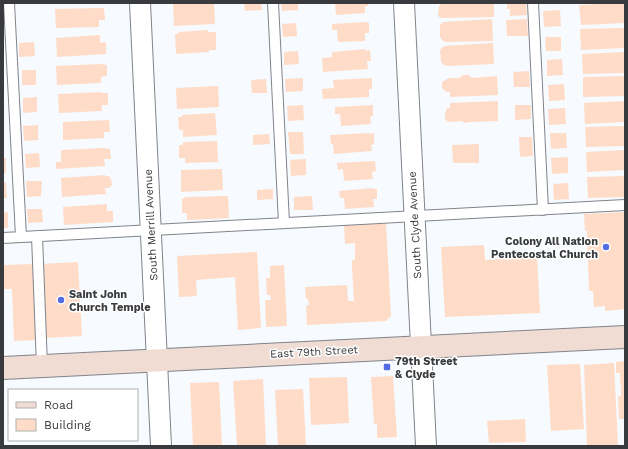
<svg xmlns="http://www.w3.org/2000/svg" width="628" height="449" font-family="'Work Sans',sans-serif">
  <rect width="100%" height="100%" fill="#f7faff"/>
  <path fill="#fedcc7" d="M212,3H214L215,24L174,26L173,4Z
    M244,3H261L262,10L245,11Z
    M281,3H298V10L282,11Z
    M335,3H368V6H365V13L336,15Z
    M445,3H494V17L441,18L438,16L439,6L441,4Z
    M507,3H526L527,15L510,16V9H507Z
    M616,3H625V23L581,25L579,5Z
    M98,8H104L105,20H99V27L56,28L55,9Z
    M560,10L561,26L544,27L543,11Z
    M492,19L493,41L447,42L443,41L440,37V25L443,22Z
    M527,19L528,36H507L506,20Z
    M365,22L369,23V33H365V41L338,42L337,30H332V24Z
    M296,23L297,36L283,37L282,24Z
    M625,28V48L581,50L580,29Z
    M208,30V32H216V50H209V52L176,54L175,34H179L178,32Z
    M100,35V43L106,42V54L57,57L56,38Z
    M545,37H561V51H546Z
    M34,42L35,56L19,57V43Z
    M493,43L494,64L448,66L444,65L441,62L440,50L444,46Z
    M366,49V51L370,50L371,61H367L368,69L323,72L322,58L332,57V52Z
    M298,51L299,64L284,65V52Z
    M625,52V73L583,74L582,54Z
    M562,59L563,75L547,76V60Z
    M100,64L107,65V76L101,77V83L57,85L56,66Z
    M22,70H36V85H22Z
    M529,71L530,87H514L513,72Z
    M463,75H469L471,78L497,76L498,95L450,97V92H446L442,88V82L449,78H459Z
    M625,76V96L583,97V77Z
    M303,78V91L286,92L285,79Z
    M372,78V89H369V97L323,99L322,89L334,88L333,80Z
    M266,79L267,93H252L251,80Z
    M564,84L565,100L549,101L548,85Z
    M218,86L219,107L177,109L176,88Z
    M101,92V93H108V105H102V111L59,113L58,94Z
    M37,97V112L23,113V98Z
    M498,101V121L471,122L464,123L462,121L448,122L445,119V113L447,108H450V103Z
    M625,101V122L585,124L584,103Z
    M303,105L304,120L288,121L287,106Z
    M373,105V116L370,117L371,124L341,126L340,114H335V107Z
    M515,105H531V119L515,120Z
    M565,108L566,124L549,125L548,109Z
    M215,113L217,135L183,137V130H179L178,117H182V115Z
    M109,120L110,132H104V138L63,140V122Z
    M38,125V140L24,141L23,126Z
    M625,126V146L586,147L585,127Z
    M288,132H303L304,154H290Z
    M370,133V134L374,133V144L371,145L372,151L334,154L333,144H331L330,135Z
    M550,133H566L567,148L551,149Z
    M269,134L270,144L253,145V135Z
    M519,137H532L533,156L520,157Z
    M217,141L218,162L185,163V158H179V145H183V142Z
    M479,144V163H453L452,145Z
    M103,148L110,149L111,159H104L105,166L56,169V162H61V150Z
    M625,150V170L587,172L586,152Z
    M39,153L40,167L26,168L25,154Z
    M568,157V173L552,174L551,158Z
    M3,158H6V173L3,174Z
    M306,159V175L291,176L290,160Z
    M375,161L376,171L372,172L373,179L344,181L343,169L338,170L337,163Z
    M222,169L223,190L181,192V170Z
    M105,175V176H109L111,179L112,185L109,188H105L106,194L62,197L61,178Z
    M625,176V197L588,198L587,177Z
    M26,181H42L41,196L27,197Z
    M6,182L7,198H3V183Z
    M568,183L569,199L554,200L553,184Z
    M373,188V189H377V199H373L374,207L345,209L344,198H340L339,191Z
    M273,189V199L257,200V190Z
    M228,196L229,218L187,220V213H182V199L186,197Z
    M312,196L313,210H294V197Z
    M107,204V211H113V222L64,225L63,207Z
    M27,209H42L43,222L28,223Z
    M8,212V228H3V213Z
    M625,212V309L605,311V306L594,307L593,291H589L587,231H585L584,214Z
    M386,223L391,316L386,321L307,325L306,306L309,305L308,299H306L305,287L347,285L348,301H354L352,267V260H355V243L345,244L344,225Z
    M484,245L485,260L537,257L540,313L445,317L441,247Z
    M257,252L261,328L238,330L235,277L196,280L197,296L179,297L177,256Z
    M78,262L82,336L44,338L40,264Z
    M34,264L38,340L14,341L12,289H3V265Z
    M284,265L287,326L266,327L265,300H271L270,295H267L266,278H270V266Z
    M625,361V419H619L618,396H621L620,373H616V362Z
    M614,363L618,446H587L584,365Z
    M580,364L584,429L551,431L547,365Z
    M393,376L397,437L377,438V424H374L371,377Z
    M347,377L349,423L311,425L309,378Z
    M263,379L266,446H237L233,381Z
    M219,382L222,446H193L190,383Z
    M303,389L306,446H278L275,390Z
    M525,419L526,442L489,443L487,421Z"/>
  <g fill="none" stroke-linecap="round" stroke-linejoin="round">
    <defs>
      <path id="lane" d="M9,3L21,237
        M273,3L284,223
        M533,3L543,210
        M37,236L42,366
        M3,238L625,205"/>
      <path id="street" d="M140,3L161,446
        M404,3L426,446"/>
      <path id="secondary" d="M3,368L625,337"/>
    </defs>
    <use href="#lane" stroke="#7f848b" stroke-width="12"/>
    <use href="#street" stroke="#7f848b" stroke-width="22"/>
    <use href="#secondary" stroke="#7f848b" stroke-width="24"/>
    <use href="#lane" stroke="#fff" stroke-width="10"/>
    <use href="#street" stroke="#fff" stroke-width="20"/>
    <use href="#secondary" stroke="#f0dcd2" stroke-width="22"/>
  </g>
  <g fill="#536de3" stroke="#fff" stroke-width="1.5">
    <circle cx="606" cy="247" r="4"/>
    <circle cx="61" cy="300" r="4"/>
    <rect x="383" y="363" width="8" height="8" rx="2"/>
  </g>
  <g text-anchor="middle" dominant-baseline="central" stroke-width="3" stroke-linejoin="round" paint-order="stroke">
    <g font-size="11" fill="#383a3d" stroke="#fff">
      <text transform="translate(151 225) rotate(-93)">South Merrill Avenue</text>
      <text transform="translate(415 225) rotate(-93)">South Clyde Avenue</text>
      <text transform="translate(314 352) rotate(-3)">East 79th Street</text>
    </g>
    <g font-size="11" font-weight="bold" fill="#383a3d" stroke="#fff" text-anchor="start">
      <text x="598" y="241" text-anchor="end">Colony All Nation<tspan x="598" dy="13">Pentecostal Church</tspan></text>
      <text x="69" y="294">Saint John<tspan x="69" dy="13">Church Temple</tspan></text>
      <text x="395" y="361">79th Street<tspan x="395" dy="13">&amp; Clyde</tspan></text>
    </g>
  </g>
  <rect width="628" height="449" fill="none" stroke="#383a3d" stroke-width="8"/>
  <rect x="8" y="389" width="130" height="52" fill="#ffffff" stroke="#afb0b1"/>
  <rect x="16" y="402" width="20" height="6" fill="#f0dcd2" stroke="#afb0b1"/>
  <text x="44" y="409" font-size="12" fill="#383a3d">Road</text>
  <rect x="16" y="419" width="20" height="12" fill="#fedcc7" stroke="#afb0b1"/>
  <text x="44" y="429" font-size="12" fill="#383a3d">Building</text>
</svg>
